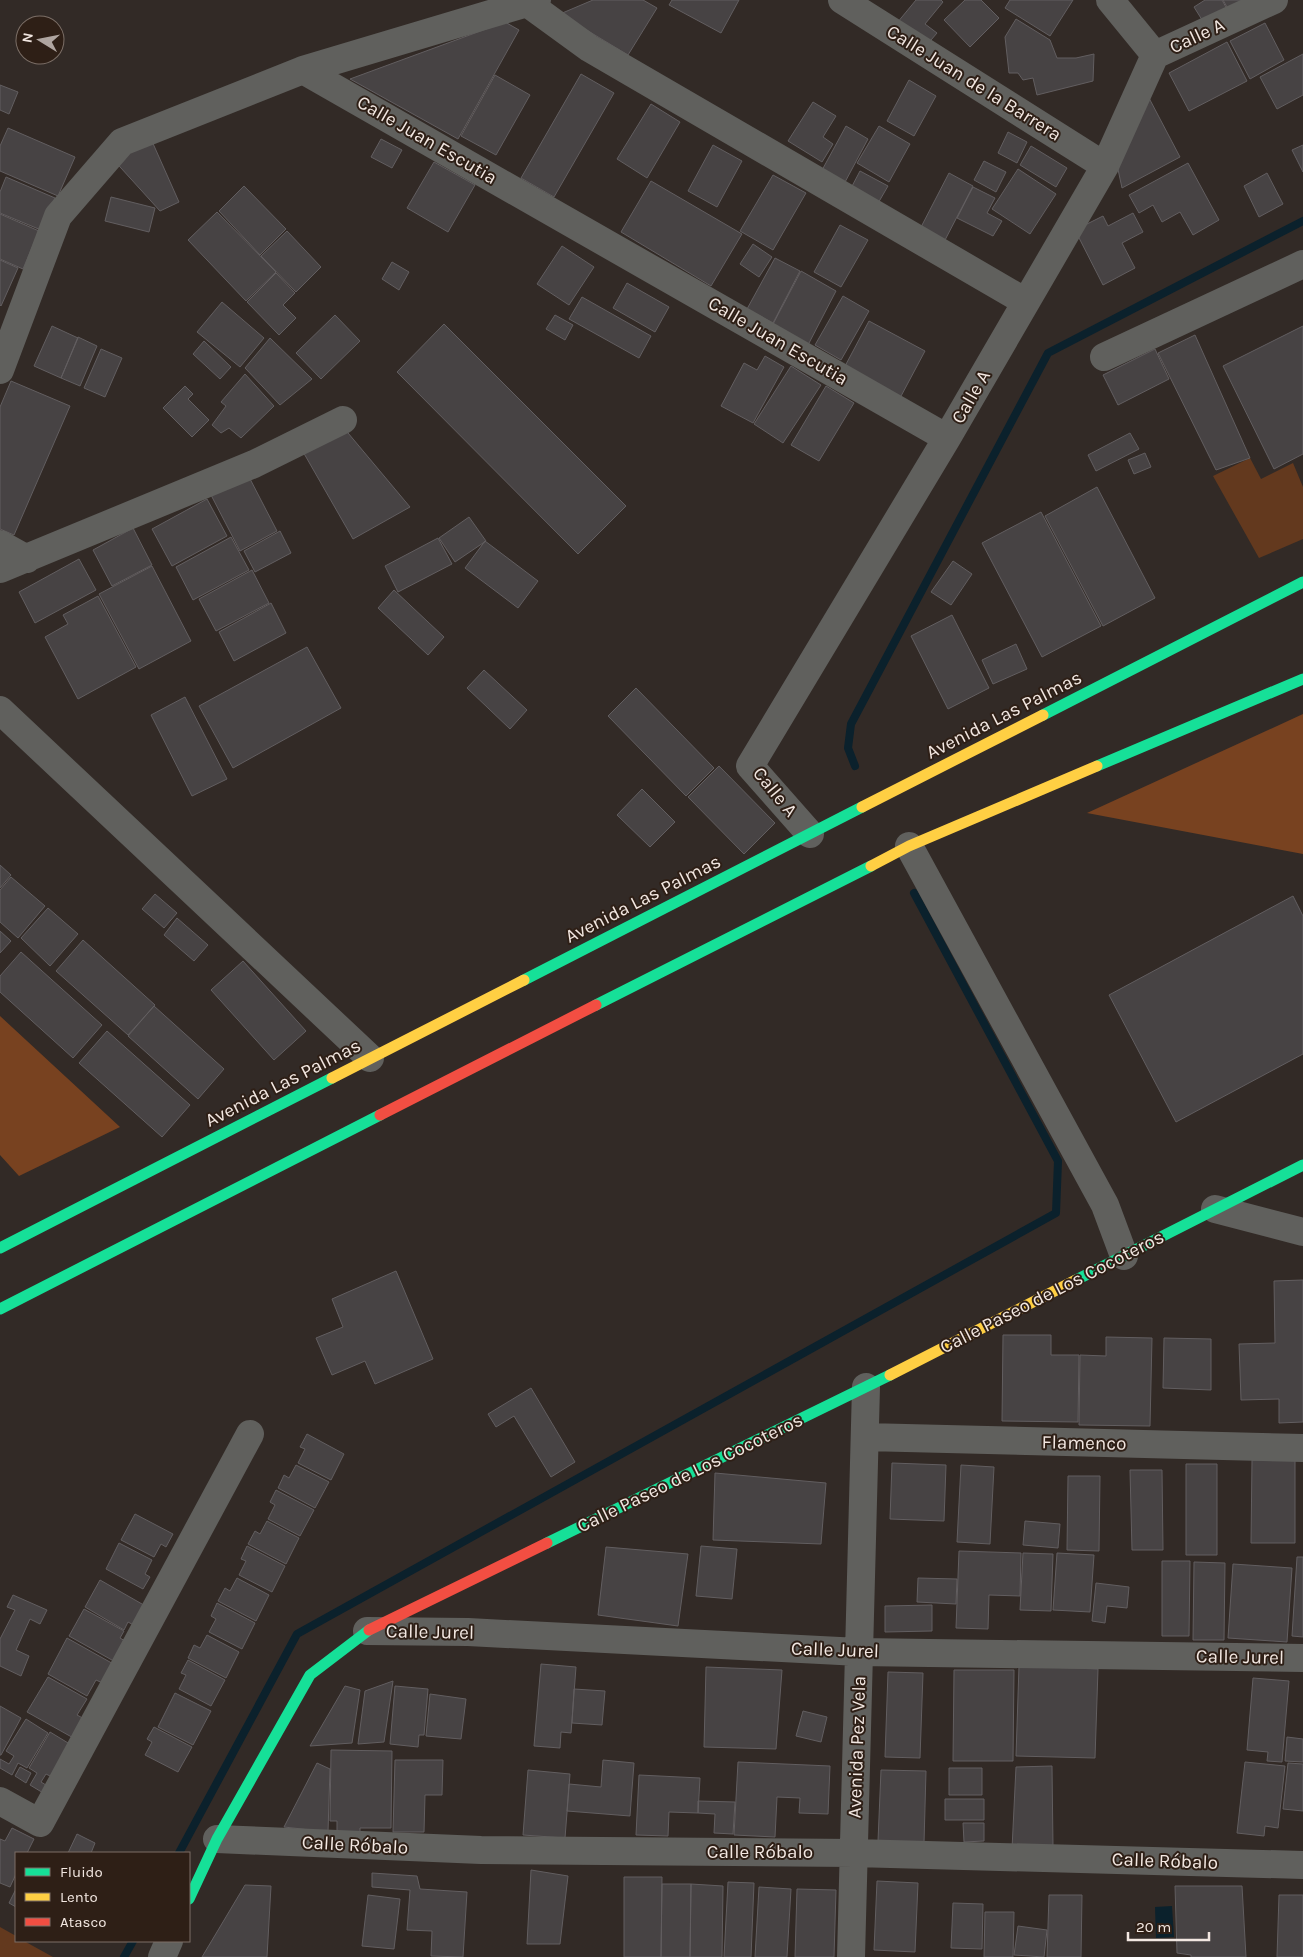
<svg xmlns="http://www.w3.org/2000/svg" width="1303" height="1957" font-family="Karla,sans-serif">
  <rect width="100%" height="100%" fill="#322a26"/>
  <path fill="#63391e" d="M1250,458L1261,479L1293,463L1303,487V539L1259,558L1213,476Z
    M0,1927L16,1936V1941H24L53,1957H0Z"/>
  <path fill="#784220" d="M1303,714V854L1087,813Z
    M0,1016L120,1127L19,1176L0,1155Z"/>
  <path fill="#0b212c" d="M1172,1906L1174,1937L1156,1938L1155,1907Z"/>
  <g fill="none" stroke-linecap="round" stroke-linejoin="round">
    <path stroke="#0b212c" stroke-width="8" d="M855,766L848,748L851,724L1048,353L1303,221
      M179,1853L297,1634L1056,1213L1058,1161L914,893
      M124,1957L133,1941"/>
  </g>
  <path fill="#474344" stroke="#625e60" d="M593,0H643L657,8L628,55L560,14Z
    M672,0H739L721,33L669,5Z
    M916,0H941L943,2L925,24L937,33L925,47L897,23Z
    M965,0H981L999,18L970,47L944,20Z
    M1010,0H1073L1050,36L1005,8Z
    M1205,0H1222L1227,9L1204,23L1194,7Z
    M1223,0H1257L1231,14Z
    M1016,19L1050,40L1057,58H1076L1094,54L1093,81L1037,95L1033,78L1023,80L1018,73H1009L1005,37Z
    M505,22L519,30L458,139L350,79Z
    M1265,23L1284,60L1250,79L1230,41Z
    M1227,42L1247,81L1189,111L1169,73Z
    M1303,54V95L1277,109L1260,77Z
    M581,74L614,93L554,197L521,178Z
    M495,75L530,95L496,155L461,136Z
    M909,80L936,96L914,136L887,121Z
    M0,85L18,92L9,114L0,110Z
    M1149,98L1180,157L1122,188L1116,160Z
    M813,102L836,116L823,137L833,144L822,162L788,141Z
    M651,104L680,122L647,178L617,159Z
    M846,126L868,139L844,184L821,172Z
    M879,126L910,144L889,182L857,163Z
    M8,128L75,157L58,196L0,171V146Z
    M1008,132L1027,142L1017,163L998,153Z
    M151,139L179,202L160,211L111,157Z
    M381,139L402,150L392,168L371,157Z
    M713,145L742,161L717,207L688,191Z
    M1303,145V172L1292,150Z
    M1031,146L1067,168L1056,187L1020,165Z
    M984,161L1006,172L996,192L974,180Z
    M434,162L475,185L448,232L407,208Z
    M1188,163L1219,220L1193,235L1180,212L1162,222L1153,205L1139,213L1129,195Z
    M1018,169L1056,194L1030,234L992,209Z
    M860,171L888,186L877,205L850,190Z
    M949,173L973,186L944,242L920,229Z
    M1267,173L1283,204L1259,217L1244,186Z
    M773,175L806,193L773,250L740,231Z
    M6,177L55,198L41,230L0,213V192Z
    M651,181L742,234L711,286L621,232Z
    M244,186L286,229L260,255L219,211Z
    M973,187L995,198L987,213L1002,221L993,236L957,218Z
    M111,197L155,208L149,232L105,221Z
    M217,212L276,272L246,301L188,240Z
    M1133,213L1143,232L1122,243L1135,268L1103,285L1075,230L1103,216L1108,226Z
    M0,214L39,231L23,269L0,259Z
    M840,225L868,240L841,287L814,272Z
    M287,231L321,267L296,292L261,256Z
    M753,244L772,257L759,277L740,264Z
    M562,246L594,267L569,305L537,284Z
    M775,258L800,271L773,323L747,309Z
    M0,260L18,268L1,306L0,305Z
    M392,262L409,272L399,290L382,279Z
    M801,271L836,291L808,345L772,326Z
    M276,273L295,293L283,305L296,318L279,335L247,302Z
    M627,283L669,307L655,332L613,308Z
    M843,296L869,311L841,360L815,345Z
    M582,297L651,336L639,358L569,319Z
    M222,302L264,338L240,367L197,332Z
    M335,315L360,341L321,379L296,353Z
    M555,315L573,325L565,340L546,329Z
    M869,321L925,351L900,398L844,368Z
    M444,324L626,506L578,554L397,372Z
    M52,326L78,338L61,378L34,366Z
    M1303,326V454L1274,469L1223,366Z
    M1195,335L1250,458L1216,470L1158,353Z
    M78,337L97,346L80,386L61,378Z
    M270,338L312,379L280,405L245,368Z
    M204,341L231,367L220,379L193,354Z
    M101,349L122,358L105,397L84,388Z
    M1155,349L1169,379L1118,405L1103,375Z
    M765,356L784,367L753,423L721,406L744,363L757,370Z
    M791,366L821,385L783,443L754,424Z
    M245,374L274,406L241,438L229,428L221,433L212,425L226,406L221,402Z
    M11,381L70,406L14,535L0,529V407Z
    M185,386L193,394L188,399L209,420L192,437L163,408Z
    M826,386L854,403L819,461L791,445Z
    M343,427L410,507L353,539L302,450Z
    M1130,433L1139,449L1096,471L1088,455Z
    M1145,453L1151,467L1134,474L1128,460Z
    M248,475L277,531L240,551L211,495Z
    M1097,487L1155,598L1103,626L1045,516Z
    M207,499L227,536L172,566L152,529Z
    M1041,512L1101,626L1042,657L982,543Z
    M469,517L486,541L455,562L439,538Z
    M133,528L152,565L112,586L93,550Z
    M280,531L291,553L255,572L244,551Z
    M231,537L249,570L193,600L176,567Z
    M438,538L452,564L398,592L385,566Z
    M485,541L538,581L518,608L465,568Z
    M79,559L96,590L35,623L19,592Z
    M953,561L972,574L951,605L931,592Z
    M152,566L191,641L139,669L99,594Z
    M252,570L269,603L216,631L199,599Z
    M394,590L444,637L428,655L378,608Z
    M98,596L136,667L78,699L45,637L68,624L63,615Z
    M271,603L286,633L234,661L219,632Z
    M952,615L989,688L948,709L911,636Z
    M1016,644L1027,669L993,684L982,660Z
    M307,647L341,708L233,768L199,706Z
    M484,670L527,710L510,729L467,688Z
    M636,688L714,768L686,796L608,716Z
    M185,697L227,779L192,796L151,715Z
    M719,766L775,823L744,854L688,797Z
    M642,789L675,822L650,847L617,815Z
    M0,865L11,875L0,888Z
    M11,877L45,906L18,938L0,922V890Z
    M155,894L177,913L164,928L142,909Z
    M1293,896L1303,916V1054L1176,1122L1109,995Z
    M48,908L78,934L50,966L21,938Z
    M177,918L208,945L194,961L164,935Z
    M0,931L11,941L0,953Z
    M83,940L155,1005L128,1035L56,971Z
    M21,952L102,1025L73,1058L0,992V976Z
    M243,961L306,1031L274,1060L211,990Z
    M154,1006L224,1069L198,1099L128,1036Z
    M107,1031L190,1105L162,1137L79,1063Z
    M396,1271L433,1359L375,1384L365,1361L332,1375L316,1338L343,1327L332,1299Z
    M1303,1280V1422L1279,1423V1399L1241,1400L1239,1344L1275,1343L1274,1281Z
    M1003,1335H1051V1355H1079L1078,1422L1002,1421Z
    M1106,1337L1152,1338L1150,1426L1079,1425L1080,1355L1106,1356Z
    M1164,1338L1211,1339V1390L1163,1388Z
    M531,1388L575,1462L551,1477L514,1416L496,1427L488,1414Z
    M307,1434L344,1454L331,1480L298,1463L305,1449L300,1447Z
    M1252,1460H1295V1543H1251Z
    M892,1463L946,1465L944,1521L890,1519Z
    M1186,1464H1217V1555H1186Z
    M296,1465L329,1482L315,1508L278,1488L284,1475L289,1478Z
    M961,1465L994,1467L990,1544L957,1542Z
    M1130,1470H1162L1163,1550H1132Z
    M715,1473L826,1483L821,1544L713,1540Z
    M1068,1476H1100L1099,1551L1067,1550Z
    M276,1490L314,1510L300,1536L268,1519L275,1505L270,1502Z
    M135,1514L173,1534L166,1547L161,1544L154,1557L121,1540Z
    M267,1521L299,1538L286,1564L248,1544L255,1531L260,1534Z
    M1025,1521L1060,1524L1058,1548L1023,1545Z
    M119,1543L152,1560L145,1574L150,1577L143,1589L106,1569Z
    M247,1546L285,1566L272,1592L239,1575L246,1561L241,1559Z
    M701,1546L737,1549L732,1599L696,1596Z
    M606,1547L688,1554L678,1626L598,1615Z
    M959,1551L1021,1553L1020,1596L989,1595L988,1629L956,1628Z
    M1023,1553L1053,1554L1051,1611L1020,1610Z
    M1057,1553L1094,1555L1090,1612L1053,1610Z
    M1297,1557H1303V1637L1292,1636Z
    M1162,1561H1190L1189,1636H1162Z
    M1194,1562L1225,1563L1224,1640H1193Z
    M1233,1564L1292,1568L1287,1642L1228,1638Z
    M237,1578L269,1595L256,1621L218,1601L225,1588L230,1591Z
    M918,1578L957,1579L956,1604L917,1602Z
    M100,1580L149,1608L139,1628L128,1622L124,1630L85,1607Z
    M1096,1583L1129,1587L1127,1608L1107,1606L1105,1623L1092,1621Z
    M13,1595L47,1610L40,1624L30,1619L16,1650L29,1656L21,1676L0,1666V1639L15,1610L7,1607Z
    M217,1603L255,1623L242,1649L209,1632L216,1619L211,1616Z
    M932,1605V1631L885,1632V1606Z
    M84,1609L124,1631L120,1638L130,1644L119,1664L69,1636Z
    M207,1635L239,1652L226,1678L188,1658L194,1645L200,1648Z
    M67,1638L117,1666L107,1685L96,1680L87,1696L48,1674Z
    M188,1660L225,1680L211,1706L179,1689L186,1675L181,1673Z
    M541,1664L576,1667L571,1733L561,1732L560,1748L534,1746Z
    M1019,1666L1098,1669L1095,1758L1016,1756Z
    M706,1667L782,1670L776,1749L704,1747Z
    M954,1670H1014L1013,1761H953Z
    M888,1672L923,1673L920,1758L885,1757Z
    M48,1677L87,1699L77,1715L88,1721L77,1740L27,1712Z
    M1253,1678L1289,1681L1282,1762L1267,1761L1268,1752L1247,1750Z
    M393,1681L384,1742L358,1744L365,1691Z
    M345,1686L360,1690L352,1743L310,1746Z
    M395,1686L428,1689L424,1735H419L418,1747L390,1744Z
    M574,1689L605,1691L602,1725L572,1723Z
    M175,1693L211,1711L193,1745L158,1727Z
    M430,1694L466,1699L461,1739L426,1736Z
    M0,1706L21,1718L1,1755H0Z
    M803,1711L827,1717L821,1742L796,1736Z
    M26,1719L48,1733L27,1768L18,1763L12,1775L0,1768V1759L9,1764L14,1756L6,1751Z
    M154,1727L192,1747L178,1772L145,1755L152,1742L147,1739Z
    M50,1732L73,1746L54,1778L46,1774L41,1782L54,1790L50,1797L30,1785L37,1773L29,1768Z
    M1287,1737L1303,1739V1762L1285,1761Z
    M331,1750L392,1751L391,1828H360V1838H337V1821H330Z
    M395,1760H443L442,1795H425L424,1832H393Z
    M603,1760L634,1763L630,1816L567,1811L569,1784L601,1787Z
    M738,1762L830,1766L828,1814L799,1813L800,1798L777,1797L775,1837L734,1835Z
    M1245,1762L1285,1766L1278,1828L1265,1826L1264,1836L1237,1833Z
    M317,1763L330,1769L328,1832L284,1827Z
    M1288,1763L1303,1764V1811L1283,1809Z
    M1052,1766L1053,1847L1012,1849L1016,1767Z
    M20,1767L31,1773L26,1783L15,1776Z
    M949,1768H982V1795H949Z
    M528,1770L570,1774L565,1838L523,1835Z
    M881,1770L926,1771L924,1843L878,1841Z
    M639,1775L700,1778L698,1813L669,1812L668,1836L636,1835Z
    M945,1799H984V1820H945Z
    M698,1801L735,1802L733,1834L714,1833L715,1814L698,1813Z
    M963,1823H984V1841L964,1842Z
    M12,1828L34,1839L27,1853H16V1874L10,1887L0,1883V1839L5,1841Z
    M77,1834L95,1843L91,1853H68Z
    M531,1870L568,1876L560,1944H527Z
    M372,1873L417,1876L420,1889L467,1892L463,1957L431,1956L432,1931L407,1930L410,1890L372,1887Z
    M624,1877H662L661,1957H624Z
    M877,1881L918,1883L915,1952L874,1950Z
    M728,1882L754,1883L751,1957H724Z
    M662,1884H691L690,1957H661Z
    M691,1884L723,1886L722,1957H690Z
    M245,1885L271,1886L267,1957H202Z
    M1175,1886H1242L1246,1957H1191V1955L1177,1953Z
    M759,1887L791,1889L787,1957H755Z
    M16,1889V1907L9,1903Z
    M797,1889L836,1890L834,1957H795Z
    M368,1895L400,1899L394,1949L362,1946Z
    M1049,1895H1082L1081,1957H1047Z
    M1279,1895H1303V1957H1277Z
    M953,1903L983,1904L982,1949L951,1948Z
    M985,1912H1014L1013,1957H984Z
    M1018,1926L1047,1930L1044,1957L1014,1955Z"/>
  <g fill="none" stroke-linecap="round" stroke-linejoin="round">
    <path stroke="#60605d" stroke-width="28" d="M523,0L589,48L1026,302
      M842,0L1105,166
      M1110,0L1155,55
      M303,70L537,0
      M1104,357L1303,264
      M0,370L58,216L122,142L303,70L947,438
      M0,544L27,559
      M0,569L254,464L343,420
      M0,710L370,1058
      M810,834L750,766L947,438L1105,166L1155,55L1274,0
      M909,846L1105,1205L1124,1256
      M1215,1209L1303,1232
      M865,1437L1303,1448
      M367,1631L468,1632L859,1652L1303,1658
      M0,1801L40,1823L250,1434
      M217,1839L481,1850L854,1853L1303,1865
      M162,1957L169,1941
      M851,1957L866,1387"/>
    <path stroke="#16e098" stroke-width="11" d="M1043,715L1303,582
      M1097,766L1303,679
      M524,980L862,807
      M596,1005L871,866
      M0,1248L332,1078
      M1076,1280L1303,1165
      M0,1309L380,1115
      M547,1543L890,1375
      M189,1899L217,1839L310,1675L369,1630"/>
    <path stroke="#ffcf43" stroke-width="11" d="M862,807L1043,715
      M871,866L909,846L1097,766
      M332,1078L524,980
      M890,1375L1076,1280"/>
    <path stroke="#f24e42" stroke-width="11" d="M380,1115L596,1005
      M369,1630L547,1543"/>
  </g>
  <g text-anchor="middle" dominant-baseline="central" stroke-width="4" stroke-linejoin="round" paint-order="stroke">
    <g font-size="19" fill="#f2e7e1" stroke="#2e1f16">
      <text transform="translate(1197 36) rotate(-25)">Calle A</text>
      <text transform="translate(974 83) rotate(32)">Calle Juan de la Barrera</text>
      <text transform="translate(427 140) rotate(30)">Calle Juan Escutia</text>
      <text transform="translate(778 341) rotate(30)">Calle Juan Escutia</text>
      <text transform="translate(971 397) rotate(-60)">Calle A</text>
      <text transform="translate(1004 715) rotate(-27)">Avenida Las Palmas</text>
      <text transform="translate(775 792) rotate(51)">Calle A</text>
      <text transform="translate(643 899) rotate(-27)">Avenida Las Palmas</text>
      <text transform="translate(283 1083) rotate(-27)">Avenida Las Palmas</text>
      <text transform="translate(1052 1292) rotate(-27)">Calle Paseo de Los Cocoteros</text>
      <text transform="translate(1084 1443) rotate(1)">Flamenco</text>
      <text transform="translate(690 1473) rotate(-26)">Calle Paseo de Los Cocoteros</text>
      <text transform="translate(430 1632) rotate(1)">Calle Jurel</text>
      <text transform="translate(835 1650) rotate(2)">Calle Jurel</text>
      <text transform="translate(1240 1657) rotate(1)">Calle Jurel</text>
      <text transform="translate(857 1747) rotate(-88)">Avenida Pez Vela</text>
      <text transform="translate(355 1845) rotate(3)">Calle Róbalo</text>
      <text x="760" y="1852">Calle Róbalo</text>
      <text transform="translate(1165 1861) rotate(2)">Calle Róbalo</text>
    </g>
  </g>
  <rect x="15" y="1852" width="175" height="90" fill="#2e1f16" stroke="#7c6f67"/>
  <rect x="25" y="1868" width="25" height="8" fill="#16e098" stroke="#7c6f67"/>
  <text x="60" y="1877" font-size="15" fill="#f2e7e1">Fluido</text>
  <rect x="25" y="1893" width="25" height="8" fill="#ffcf43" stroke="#7c6f67"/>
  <text x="60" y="1902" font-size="15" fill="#f2e7e1">Lento</text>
  <rect x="25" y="1918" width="25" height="8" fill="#f24e42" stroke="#7c6f67"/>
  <text x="60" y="1927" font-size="15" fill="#f2e7e1">Atasco</text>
  <g transform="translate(40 40) rotate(280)"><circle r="24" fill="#2e1f16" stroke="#7c6f67"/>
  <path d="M0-4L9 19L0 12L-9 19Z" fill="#afa5a0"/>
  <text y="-8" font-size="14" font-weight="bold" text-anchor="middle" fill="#f2e7e1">N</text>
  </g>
  <path d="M1128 1932v8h81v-8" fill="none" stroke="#f2e7e1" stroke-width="2.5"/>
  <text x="1136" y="1932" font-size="15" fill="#f2e7e1" stroke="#2e1f16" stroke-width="4" paint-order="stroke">20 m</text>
</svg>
